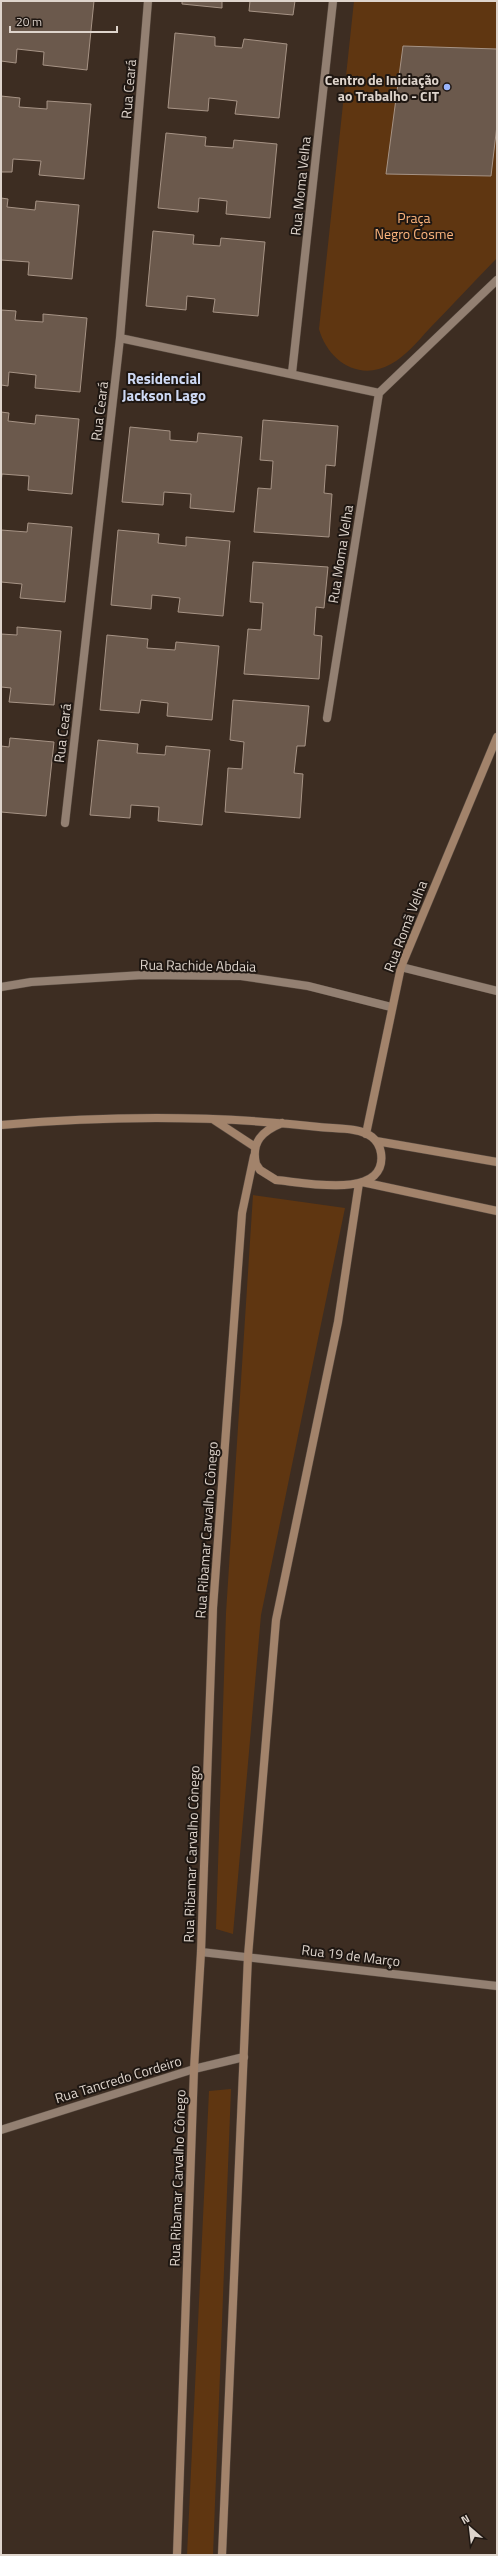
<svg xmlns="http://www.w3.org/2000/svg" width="498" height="2556" font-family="'Titillium Web',sans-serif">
  <rect width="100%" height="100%" fill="#3d2d22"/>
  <path fill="#5f3611" d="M354,1H497V258C474,282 452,305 429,329C418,341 406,356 391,364C359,382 328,361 319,329Z
    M253,1195L345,1208L261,1615L233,1934L216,1929L226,1613Z
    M231,2089L213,2555H187L209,2091Z"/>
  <path fill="#6b594c" stroke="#a69385" d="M1,1H94L87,70L43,65L44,52L17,49L16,63L1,61Z
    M182,1H222V8L182,4Z
    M250,1H295L293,15L249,11Z
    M175,33L215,37V46L242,48L244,39L287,44L279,118L235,114L237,101L209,98L208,111L168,108Z
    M403,46L497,49V125L491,176L386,174Z
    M1,96L20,98L19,107L47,109V101L91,104L84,179L39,175L41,161L13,159L12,172H1Z
    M166,133L206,137L205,146L233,148L234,140L277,144L270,218L226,214L227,201L199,198L198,212L158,208Z
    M1,198L8,199L7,207L35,210L36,201L79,205L72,279L28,275L29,262L1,260Z
    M153,231L194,235L193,244L220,246L221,238L265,242L258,316L213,312L215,299L187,296L186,310L146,306Z
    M1,310L16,311L15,320L43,322V314L87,318L80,392L35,388L36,375L9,372L8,386L1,385Z
    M1,412L9,413L8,421L35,424L36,415L79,419L72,494L28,490L29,476L2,474L1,482Z
    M263,420L338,426L335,466L326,465L324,493L332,494L329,537L254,532L258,488L271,489L273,461L260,460Z
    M130,427L170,431V440L197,442L198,433L242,437L234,512L190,508L191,494L164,492L163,505L122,502Z
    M28,523L72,527L65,602L20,598L22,584L1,582V530L27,532Z
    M118,530L159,534L158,543L186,546V537L230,541L223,616L178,612L180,598L152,595L151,609L111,605Z
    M253,562L328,567L324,608L316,607L314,635L322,636L319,679L244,674L248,629L261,630L263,603L250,602Z
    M17,627L61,631L54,705L9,702L11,688L1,687V634L17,635Z
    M107,635L148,639L147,648L175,650L176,642L219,646L212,720L167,716L168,703L141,700L139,713L100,710Z
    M233,700L309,706L305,746H297L294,773L303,774L300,818L225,812L228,768L242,769L244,742L230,740Z
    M10,738L54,742L46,816L1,812V746L9,747Z
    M98,740L138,744L137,753L165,755L166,746L210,750L202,825L158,821L159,807L131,805L130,818L90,815Z"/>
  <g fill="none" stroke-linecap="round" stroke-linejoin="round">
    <defs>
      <path id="street" d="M120,338L379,393
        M292,373L333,1
        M327,718L379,393L497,280
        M65,823L120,338L148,1
        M401,967L497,991
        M1,987L31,982L143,975L241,976L308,986L391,1007
        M201,1952L497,1986
        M1,2130L194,2069L244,2057"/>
      <path id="secondary" d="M214,1120L255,1147
        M1,1125C106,1116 214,1115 319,1127C335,1129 359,1127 372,1137C377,1141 380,1147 381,1153C388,1201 302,1182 276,1180L260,1170L256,1164C251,1142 262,1131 282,1123
        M366,1134L401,967L497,737
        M376,1141L497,1162
        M362,1182L497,1211
        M177,2555L194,2069L201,1952L213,1608L242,1213L254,1156
        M222,2555L248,1956L276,1620L338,1322L359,1183"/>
    </defs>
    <use href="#street" stroke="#584a40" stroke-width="9"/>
    <use href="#secondary" stroke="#584a40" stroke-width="9"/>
    <use href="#street" stroke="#938072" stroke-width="8"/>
    <use href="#secondary" stroke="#a2836b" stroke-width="8"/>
  </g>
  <circle fill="#9ab5fd" stroke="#1f1712" stroke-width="1.5" cx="447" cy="87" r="4"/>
  <g text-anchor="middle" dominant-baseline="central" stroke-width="4" stroke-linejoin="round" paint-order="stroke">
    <g font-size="14" font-weight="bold" fill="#ded4cc" stroke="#1f1712" text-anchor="end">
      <text x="439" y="79">Centro de Iniciação<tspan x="439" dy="16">ao Trabalho - CIT</tspan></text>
    </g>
    <g font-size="14" fill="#ded4cc" stroke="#1f1712">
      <text transform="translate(128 89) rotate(-85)">Rua Ceará</text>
      <text transform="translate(300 186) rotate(-84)">Rua Moma Velha</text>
      <text transform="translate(99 411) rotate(-83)">Rua Ceará</text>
      <text transform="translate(340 554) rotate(-81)">Rua Moma Velha</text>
      <text transform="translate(62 733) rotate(-83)">Rua Ceará</text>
      <text transform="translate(405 926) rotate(-69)">Rua Romã Velha</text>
      <text transform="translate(198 965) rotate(1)">Rua Rachide Abdaia</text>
      <text transform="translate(206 1530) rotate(-86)">Rua Ribamar Carvalho Cônego</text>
      <text transform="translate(191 1854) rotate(-88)">Rua Ribamar Carvalho Cônego</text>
      <text transform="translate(351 1955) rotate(7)">Rua 19 de Março</text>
      <text transform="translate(118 2079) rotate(-17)">Rua Tancredo Cordeiro</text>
      <text transform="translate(177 2178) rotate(-88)">Rua Ribamar Carvalho Cônego</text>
    </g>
    <g font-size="14" fill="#fdb57d" stroke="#1f1712">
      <text x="414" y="217">Praça<tspan x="414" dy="16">Negro Cosme</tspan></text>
    </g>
    <g font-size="15" font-weight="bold" fill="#ced9f4" stroke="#1f1712">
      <text x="164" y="378">Residencial<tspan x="164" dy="17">Jackson Lago</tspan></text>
    </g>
  </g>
  <rect width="498" height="2556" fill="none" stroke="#ded4cc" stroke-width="4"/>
  <g transform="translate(470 2528) rotate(332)" stroke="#1f1712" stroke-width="3" paint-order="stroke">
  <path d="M0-3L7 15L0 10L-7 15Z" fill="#ded4cc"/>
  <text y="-6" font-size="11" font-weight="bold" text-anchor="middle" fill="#ded4cc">N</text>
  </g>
  <path d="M10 26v6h107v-6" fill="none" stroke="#ded4cc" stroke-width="2"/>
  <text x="16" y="26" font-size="12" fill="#ded4cc" stroke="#1f1712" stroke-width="3" paint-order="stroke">20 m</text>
</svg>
